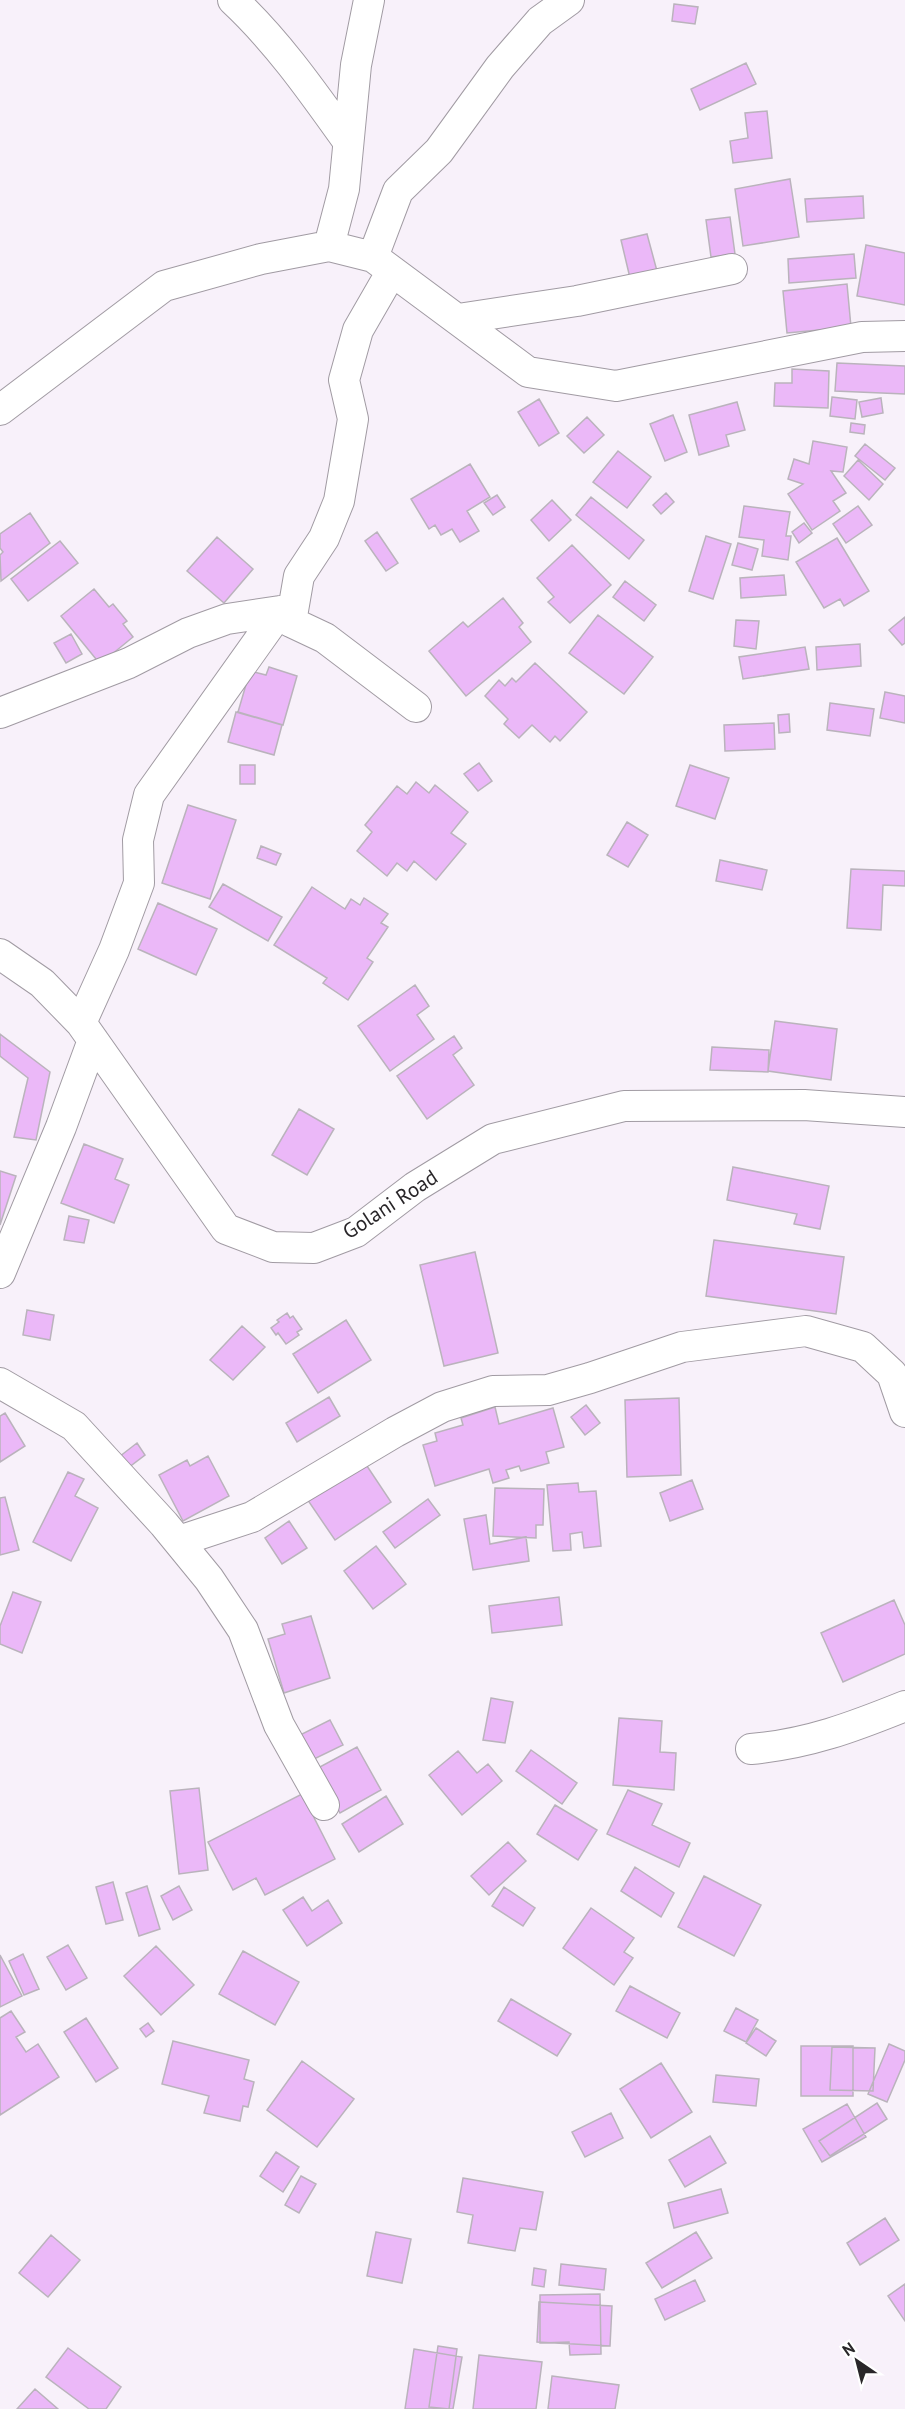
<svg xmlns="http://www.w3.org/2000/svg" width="905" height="2409" font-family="'PT Sans',sans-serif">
  <rect width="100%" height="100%" fill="#f8f1fa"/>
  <path fill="#ebb8f8" stroke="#bab3bc" stroke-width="1.5" d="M674,4L698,7L695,24L672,21Z
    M746,63L756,84L700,110L691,89Z
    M767,111L772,158L733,163L730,141L748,138L745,113Z
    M790,179L799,237L743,246L735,189Z
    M863,196L864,218L807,222L805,199Z
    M730,217L735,254L711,257L706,220Z
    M647,234L657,271L630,278L621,240Z
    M866,245L905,253V305L857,296Z
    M854,254L856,278L789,283L788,259Z
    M847,284L851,327L787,333L783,291Z
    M837,363L905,366V394L835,391Z
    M792,369L829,371L828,408L774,406L775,383H792Z
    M832,397L857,400L855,419L830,416Z
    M881,398L883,413L862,417L859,402Z
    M539,399L559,433L539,446L518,412Z
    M737,402L745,430L726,435L729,446L699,455L689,415Z
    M673,415L687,452L665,461L650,424Z
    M587,417L604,435L584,453L567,436Z
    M851,423L865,425L864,434L850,432Z
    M813,441L847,447L843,472L831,471L846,493L833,501L840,511L812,530L788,494L803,484L788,479L794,459L809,464Z
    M865,444L895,468L885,480L855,456Z
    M618,451L651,477L627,508L593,482Z
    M858,460L883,484L869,500L844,476Z
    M470,464L490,497L467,511L479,531L460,542L452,529L441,535L435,525L429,529L411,499Z
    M666,493L674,502L661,514L653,505Z
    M497,495L505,507L493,515L484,503Z
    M591,497L644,540L629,559L576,515Z
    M552,500L571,520L549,541L531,520Z
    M744,506L790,512L786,536H791L788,560L762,556L764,540L739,537Z
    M858,506L872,525L846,543L833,524Z
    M30,513L50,543L1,581L0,555L3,552L0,548V534Z
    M804,523L812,533L799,543L792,532Z
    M377,532L398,563L386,571L365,541Z
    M706,536L731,544L713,599L689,591Z
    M217,537L253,569L224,603L187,571Z
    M837,538L869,591L844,606L840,599L824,608L796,562Z
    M60,541L78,563L28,601L11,579Z
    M738,543L758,549L752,570L732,565Z
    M572,545L611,585L570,623L548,602L554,597L537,578Z
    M784,575L786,595L741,598L740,578Z
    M625,581L656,605L644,621L613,597Z
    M94,589L109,607L113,604L127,621L123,624L133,637L100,664L61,616Z
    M503,598L523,623L519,627L531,642L466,696L429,651L463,622L468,627Z
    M598,615L653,657L624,694L569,653Z
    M905,617V643L902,645L889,630Z
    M736,620L759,621L756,649L734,646Z
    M71,634L82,654L66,663L54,643Z
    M860,644L861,666L817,670L816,647Z
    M805,647L809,669L743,679L739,657Z
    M535,663L587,712L560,741L555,736L550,742L532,725L519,738L504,724L508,719L485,696L499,680L505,686L512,678L516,682Z
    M269,667L297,676L283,725L238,712L250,671L266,675Z
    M885,692L905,696V723L880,718Z
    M830,703L874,709L870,736L827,730Z
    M236,712L282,725L274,755L228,742Z
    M789,714L790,732L779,733L778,715Z
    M774,723L775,749L725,751L724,725Z
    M479,763L492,781L478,791L464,774Z
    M240,765H255V784H240Z
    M690,765L729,778L715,819L676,806Z
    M416,782L429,793L435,785L468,812L451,833L466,844L436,880L414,861L407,871L397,863L387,876L357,851L372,832L365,825L397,786L407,794Z
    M188,805L236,820L210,899L162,883Z
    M627,822L648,835L628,867L607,855Z
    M261,846L281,854L276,865L257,858Z
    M720,860L767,870L762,890L716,881Z
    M851,869L905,871V886L883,885L881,930L847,928Z
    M223,884L282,917L268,941L209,907Z
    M312,887L345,909L351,899L360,905L364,898L388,914L381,923L388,927L367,958L373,962L348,1000L323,983L327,978L274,945Z
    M158,903L217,929L196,975L138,949Z
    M415,985L429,1006L417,1015L434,1039L390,1071L358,1026Z
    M775,1021L837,1029L831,1080L768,1071Z
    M0,1034L50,1072L36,1140L14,1137L28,1078L0,1056Z
    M454,1036L462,1048L453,1055L474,1085L427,1119L397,1076Z
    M712,1047L769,1050L768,1072L710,1070Z
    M299,1109L334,1129L307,1175L272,1155Z
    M84,1144L123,1159L115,1179L129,1185L114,1223L61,1203Z
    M733,1167L829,1186L820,1229L794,1224L797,1214L727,1200Z
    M0,1171L16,1176L0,1225Z
    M69,1216L89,1220L84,1243L64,1240Z
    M714,1240L844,1257L836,1314L706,1296Z
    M475,1252L498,1353L444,1366L420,1265Z
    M27,1310L54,1315L50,1340L23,1335Z
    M287,1313L290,1318L293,1316L302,1329L297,1332L299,1335L286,1344L278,1333L276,1335L271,1328L279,1322L277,1320Z
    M346,1320L371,1360L318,1393L293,1354Z
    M242,1326L265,1347L233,1380L210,1360Z
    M329,1397L340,1416L297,1442L286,1423Z
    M679,1398L681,1475L627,1477L625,1400Z
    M586,1405L600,1423L585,1435L571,1417Z
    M495,1407L499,1424L553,1408L564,1447L546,1452L549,1463L521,1471L519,1466L506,1470L509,1478L493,1483L489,1469L435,1486L423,1445L437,1441L435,1433L463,1425L461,1418Z
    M5,1413L25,1446L0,1462V1416Z
    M137,1443L145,1455L124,1471L115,1460Z
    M208,1456L229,1496L183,1521L159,1475L187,1460L190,1466Z
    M361,1457L391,1502L335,1540L305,1496Z
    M68,1472L84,1479L75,1496L98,1508L71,1561L33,1542Z
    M692,1480L703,1509L670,1521L660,1493Z
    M578,1483L579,1492L596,1491L601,1546L584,1548L582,1532L570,1534L571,1550L553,1551L547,1485Z
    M495,1488L544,1489L543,1525H536V1538L493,1536Z
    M5,1497L19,1550L0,1555V1498Z
    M428,1499L440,1515L395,1548L383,1532Z
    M486,1515L490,1544L526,1537L529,1561L473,1570L464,1519Z
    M289,1521L307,1548L282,1564L265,1538Z
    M376,1546L406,1584L373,1609L344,1571Z
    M13,1592L41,1602L22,1653L0,1644V1626Z
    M559,1597L562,1625L492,1633L489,1606Z
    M894,1600L905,1625V1654L843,1682L821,1633Z
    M311,1616L330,1678L284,1693L268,1639L285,1634L282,1624Z
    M491,1698L513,1702L505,1743L483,1740Z
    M619,1718L662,1721L660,1752L676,1753L674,1790L613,1785Z
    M330,1720L343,1745L310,1761L298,1736Z
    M357,1747L381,1790L340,1813L316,1769Z
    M531,1750L577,1783L562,1804L516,1771Z
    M458,1751L477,1773L488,1764L502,1781L462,1815L429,1775Z
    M199,1788L208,1870L179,1874L170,1791Z
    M628,1790L662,1804L652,1825L690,1843L679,1867L607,1834Z
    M302,1794L335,1859L265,1895L256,1878L233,1890L208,1842Z
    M386,1796L403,1824L359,1852L342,1824Z
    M555,1805L597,1830L578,1860L537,1834Z
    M508,1842L526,1861L489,1895L471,1876Z
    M635,1867L674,1893L661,1917L621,1891Z
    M704,1876L761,1905L734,1956L678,1927Z
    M113,1882L123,1920L106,1924L96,1887Z
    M147,1886L160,1929L139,1936L126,1893Z
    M179,1886L192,1910L173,1920L161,1896Z
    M504,1887L535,1908L523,1926L492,1906Z
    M303,1897L312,1911L328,1900L342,1923L307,1946L283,1910Z
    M591,1908L634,1938L624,1952L633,1958L614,1985L563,1948Z
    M68,1945L87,1978L66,1990L47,1957Z
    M156,1946L194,1985L161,2015L124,1976Z
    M243,1951L299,1982L275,2025L219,1994Z
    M23,1954L39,1989L24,1995L9,1961Z
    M0,1955L22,1996L0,2007Z
    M630,1986L680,2013L667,2038L616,2011Z
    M511,1999L571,2034L557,2056L498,2021Z
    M736,2008L758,2020L746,2042L724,2031Z
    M11,2011L25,2032L16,2037L26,2052L38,2044L59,2077L0,2115V2018Z
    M86,2018L118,2068L96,2082L64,2032Z
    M148,2023L154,2031L146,2037L140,2029Z
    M756,2028L776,2041L766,2056L746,2043Z
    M173,2041L249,2060L244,2079L254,2082L248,2107L243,2106L240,2121L204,2113L209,2096L162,2084Z
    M889,2044L905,2051V2060L887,2102L868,2094Z
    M801,2046H853V2096H801Z
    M832,2047L875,2048L873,2091L830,2090Z
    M302,2061L354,2099L317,2147L267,2110Z
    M661,2063L692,2112L651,2138L620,2089Z
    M716,2075L759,2079L756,2106L713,2102Z
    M877,2103L887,2119L830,2156L819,2141Z
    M847,2104L866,2137L822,2162L803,2129Z
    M611,2113L623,2138L585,2157L572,2132Z
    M710,2136L726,2163L685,2187L669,2160Z
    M276,2152L299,2167L283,2192L260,2176Z
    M301,2176L316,2184L299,2213L285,2205Z
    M463,2178L543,2192L536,2230L520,2228L515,2251L468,2243L473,2215L457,2212Z
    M721,2189L728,2213L674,2228L668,2203Z
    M885,2218L899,2240L860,2265L847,2243Z
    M376,2232L411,2239L402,2283L367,2276Z
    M696,2232L712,2258L662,2288L646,2263Z
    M51,2235L80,2260L48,2297L19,2273Z
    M561,2264L606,2269L604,2290L559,2285Z
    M534,2268L546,2270L544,2287L532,2285Z
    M695,2280L705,2301L665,2320L655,2299Z
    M905,2284V2321L888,2296Z
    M600,2294L601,2354L570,2355L569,2342L540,2343V2295Z
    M539,2302L612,2306L610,2346L537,2342Z
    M438,2346L457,2349L449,2409L429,2407Z
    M68,2348L121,2387L106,2409H89L46,2377Z
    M414,2349L462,2357L453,2409H405Z
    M479,2355L542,2362L536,2409H473Z
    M552,2376L619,2385L615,2409H548Z
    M35,2389L58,2409H17Z"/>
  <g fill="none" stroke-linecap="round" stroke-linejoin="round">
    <defs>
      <path id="minor" d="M233,0C277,41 312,91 347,140
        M329,246L344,189L356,65L369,0
        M373,257L398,191L439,151L500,67L540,21L569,0
        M458,319L577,301L732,269
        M0,410L164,286L261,259L329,246L373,257L528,372L616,386L862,337L905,336
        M291,622L299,576L324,538L339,501L353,419L344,380L358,330L392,271
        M0,713L129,663L188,633L227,619L280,611L291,622L325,638L416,707
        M0,954L42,983L81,1023L226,1229L273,1247L314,1248L356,1232L415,1187L493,1139L624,1106L804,1105L905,1112
        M81,1023L114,950L139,883L138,840L149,795L280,611
        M0,1273L61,1127L93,1040
        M0,1383L74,1426L164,1524L209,1579L243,1630L279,1725L324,1805
        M179,1541L252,1517L395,1432L442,1407L493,1391L548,1390L590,1378L682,1347L806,1331L863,1347L892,1374L905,1412
        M751,1749C808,1744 853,1727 905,1706"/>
    </defs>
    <use href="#minor" stroke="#a19ba3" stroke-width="32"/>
    <use href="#minor" stroke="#fff" stroke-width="30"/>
  </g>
  <g text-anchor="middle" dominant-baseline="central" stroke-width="6" stroke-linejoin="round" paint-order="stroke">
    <g font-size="21" fill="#292629" stroke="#fff">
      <text transform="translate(390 1204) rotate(-33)">Golani Road</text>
    </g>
  </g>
  <g transform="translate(857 2361) rotate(325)" stroke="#ffffff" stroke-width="4.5" paint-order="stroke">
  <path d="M0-4.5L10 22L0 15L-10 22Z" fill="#292629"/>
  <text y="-9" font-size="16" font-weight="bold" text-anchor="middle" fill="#292629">N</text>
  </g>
</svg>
